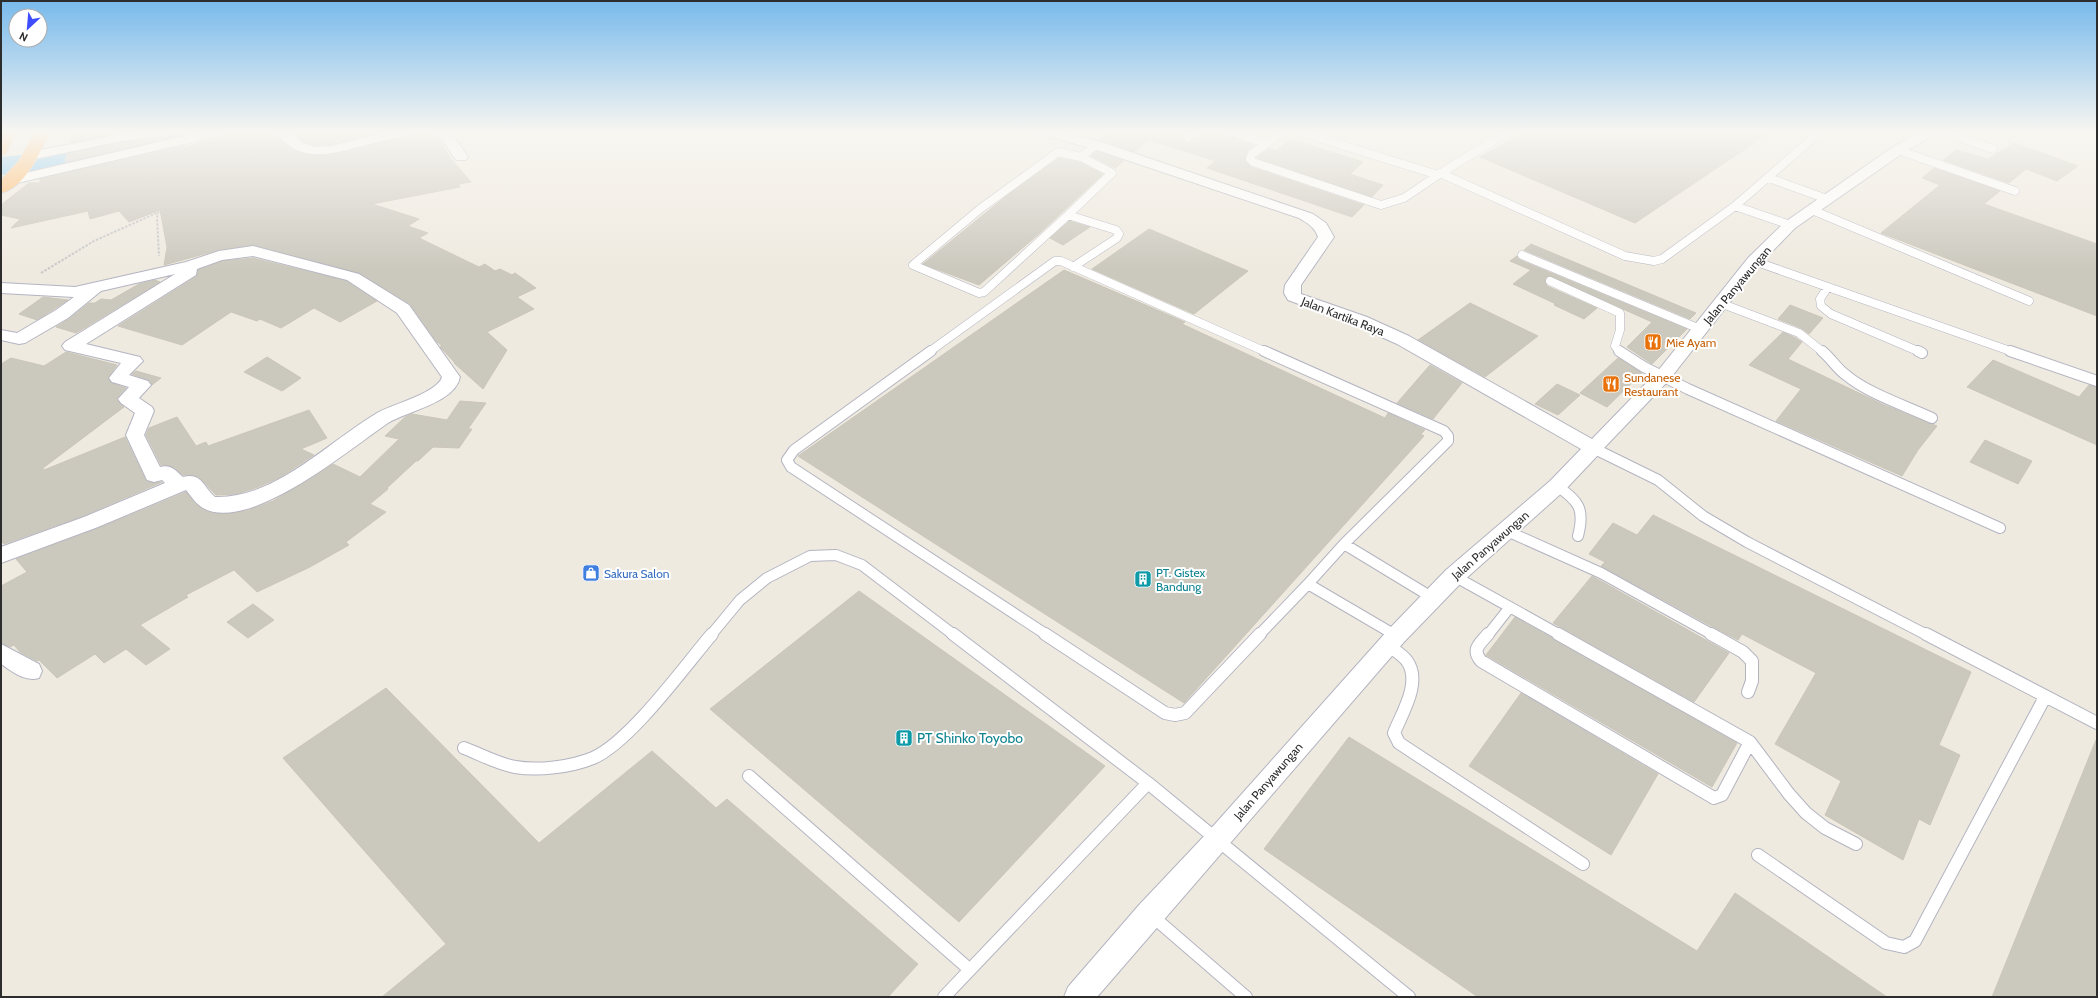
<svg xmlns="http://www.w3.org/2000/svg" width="2098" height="998" font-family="Cabin,sans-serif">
  <rect width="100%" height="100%" fill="#efeae0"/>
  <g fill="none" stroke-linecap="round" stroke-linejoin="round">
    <path fill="#71c3f3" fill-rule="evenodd" d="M155,131H204L200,137C134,153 69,168 1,175V157L52,152Z"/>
  </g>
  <path fill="#cbc8be" stroke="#cbc6b9" d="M73,131H132L70,143Z
    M245,131H274L283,142L293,150L315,156L338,154L411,135L414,131H433L451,159L471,182L459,184L460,187L372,204L419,219L408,226L428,233L419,238L479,267L485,264L495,271L500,269L512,275L515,273L536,288L517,297L534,309L487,332L507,350L483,389L454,363H455L443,350L440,347L442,346L436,341L410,304L359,273L253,245L219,250L164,265L167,247L160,210L129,222L119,211L90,219L88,211L11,228L20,219L1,215V205L29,183H40V179L184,146L185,147Z
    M292,131H386L331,145H316L304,142Z
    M1112,131H1188L1183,137L1184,140L1188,142L1200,135L1202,131H1220L1227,136L1255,145L1249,150L1245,157L1246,162L1251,167L1364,205L1352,217L1207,168L1216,161L1148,140L1134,152L1099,140Z
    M1527,131H1772L1635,223L1480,157Z
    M163,137V140L65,162L67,154L122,142Z
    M1290,139L1363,162L1350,174L1383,185L1372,197L1256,158L1269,148L1276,151Z
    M2014,143L2078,166L2057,181L2026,169L2009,183L1943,160L1956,150L1988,159Z
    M1096,151L1124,161L1115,168L1091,156Z
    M1059,158L1079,162L1103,174L1040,233L979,285L923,264L1010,193Z
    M1934,168L2000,191L1984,204L2097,244V316L1881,233L1940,185L1922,178Z
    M1069,221L1090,227L1063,245L1050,238Z
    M1149,229L1248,271L1194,314L1092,269Z
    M1531,244L1696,313L1690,319L1524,250Z
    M1517,256L1520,260L1687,329L1652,364L1627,347L1652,322L1549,276L1545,279L1547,286L1597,308L1584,319L1554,305L1556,304L1513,284L1531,270L1510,261Z
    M253,258L346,281L377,301L340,322L314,308L281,328L260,319L257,321L231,312L182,345L118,326L197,276L198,270L222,261Z
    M1064,270L1185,322L1182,324L1385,418L1388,413L1425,430L1421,434L1424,436L1184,703L798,456Z
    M155,280L160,282L76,333L56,327L69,319L89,303H95L101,299L111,300L139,284Z
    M43,297L68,300L37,320L19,314Z
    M1470,303L1538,336L1485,377L1418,340Z
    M1790,305L1823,318L1809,334L1801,328L1778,319Z
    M1783,332L1796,338L1802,342L1788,359L1884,405L1937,426L1918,450L1902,476L1776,421L1801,389L1749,365Z
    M66,352L117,365L108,378L112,383L126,388L116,399L124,407L43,468L44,470L125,437L146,481L154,483L162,482L83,516L4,544L1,541V364L11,358L44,366Z
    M267,357L301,378L282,391L244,372Z
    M1618,358L1642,373L1607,407L1580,393Z
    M1993,360L2079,397L2089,385L2097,387V445L1967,387Z
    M1430,365L1462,383L1433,419L1397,403Z
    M136,371L161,378L152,385L148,380L132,374Z
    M1557,384L1580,395L1558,415L1535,404Z
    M460,401L486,403L468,429H472L459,448L433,447L418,461H416L387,488L388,489L370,504L386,512L346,542L349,545L310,567L257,592L234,570L186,595L188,597L140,625L170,649L146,665L126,649L104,663L95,654L57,678L39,660L37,661L20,652L14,645L10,647L1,643V586L27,572L16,559L99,528L186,492L202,509L223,514L246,511L273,501L333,464L360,477L399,439L385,436L405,417L412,414L447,420Z
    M309,410L327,438L301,449L314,455L279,478L258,487L237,494L216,495L199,477L190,475H183L171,466L161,465L146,435L149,428L177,417L196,446L206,442L208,446Z
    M1985,440L2032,461L2018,484L1970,462Z
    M1653,515L1971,672L1939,745L1960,755L1930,825L1919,819L1903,860L1825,815L1841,781L1775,744L1816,673L1742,634L1738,640L1711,626L1601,566L1605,562L1589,554L1613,523L1637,535Z
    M1592,576L1729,653L1694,702L1553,623Z
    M859,591L1105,766L959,922L710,709Z
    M253,604L274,620L248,638L227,622Z
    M1515,617L1737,743L1712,787L1486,655Z
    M386,688L539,843L652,751L716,808L727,799L918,964L888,997H382L446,944L283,758Z
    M1521,693L1658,774L1611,855L1469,766Z
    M1349,737L1697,951L1735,893L1887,997H1478L1264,849Z
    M2096,740L2097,997H1992Z"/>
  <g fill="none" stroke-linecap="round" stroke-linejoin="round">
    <defs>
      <path id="lane-far2" d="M1229,131L1265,143
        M1283,131L1252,154L1250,159L1253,162L1381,205L1404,198L1438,175
        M1297,131L1438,175L1509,131
        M1941,131L1993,149
        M1188,137L1197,131
        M1898,150L2015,191
        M1440,173L1625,256L1654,261L1662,259L1735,206L1821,131
        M1769,178L1827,199
        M1735,206L1790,225
        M1812,210L2029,301
        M1068,215L984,292L979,293L913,265L980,209L1058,152L1081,157
        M1522,255L1700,329
        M1754,261L2013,352
        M1073,267L1117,238L1119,234L1116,230L1068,215L1112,173L1081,157L1096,145
        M1550,281L1620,313V330L1615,346L1620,352
        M1827,288L1820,299L1821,306L1831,314L1920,352
        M1720,303L1799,333L1823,352
        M929,352L1055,261H1061L1266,352"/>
      <path id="lane-far1" d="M931,351L794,450L787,460L791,467L1047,635
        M1264,351L1444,431L1448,436V441L1344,544L1308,584
        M1619,351L1644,367L1688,389L2000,528
        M1822,351C1831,358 1837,369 1846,375C1867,393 1906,406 1932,418
        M1918,351L1922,353
        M2010,351L2097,381
        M1595,449L1658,480L1703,516L1747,542L1927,635
        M1557,486C1579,501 1585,509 1578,536
        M1507,531L1601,573L1713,635
        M1344,544L1433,598
        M1454,576L1560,635
        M1308,584L1395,635
        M711,635L740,600L767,578L810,556L836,555L862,565L954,635
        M1259,635L1308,584
        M1488,635L1510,607"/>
      <path id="lane" d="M1045,634L1165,713L1175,715L1185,713L1260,634
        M1393,634L1396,636
        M1488,634C1480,644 1471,649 1481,661L1714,798L1722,795L1750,742
        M1558,634L1750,742L1789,794L1806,813L1825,828L1856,844
        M1711,634L1743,652L1752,661V681L1748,692
        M1926,634L2097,723
        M1388,645C1394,650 1403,655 1407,661C1422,682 1402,713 1394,733L1399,743L1583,864
        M464,748C480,754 498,764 515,767C538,771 571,767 593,758C630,742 684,667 712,634
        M749,776L969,969
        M1148,783L1409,997
        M1758,855L1886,943L1904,947L1915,941L2045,697
        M1151,915L1246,997
        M944,997L1148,783L953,634"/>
      <path id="street" d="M139,131H175L168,135L122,141L30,160L25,159L23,156L25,153L30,152Z
        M206,131H229L227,134L13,184L8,183L6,180L8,177L13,176Z
        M275,131H290L303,143L316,147L331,146L391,131H413L411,134C395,138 379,142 362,146C330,155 298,164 275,131Z
        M436,131H450L468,157L466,160H456Z
        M1037,131H1059L1101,142L1313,214L1326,223L1334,237L1301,285V294L1367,317L1409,336L1592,439L1657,372L1748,258L1785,222L1893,147L1923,131H1940L1903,153L1795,228L1760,264L1669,380L1604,448L1602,454H1599L1564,491L1462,582L1404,642L1097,997H1064L1068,987L1139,905L1207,833L1388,630L1446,570L1550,481L1581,449L1397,344L1355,325L1288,300L1284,293L1285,285L1318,237C1315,227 1307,223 1299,218L1091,148L1039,134Z
        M253,246L359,274L409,305L460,377C455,403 407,411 388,423C351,448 249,534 203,508C196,504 191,496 186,490L98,527L1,563V547L84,517L165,483L162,480L154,482L147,480L126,435L135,413L121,403L118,399L129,387L112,382L109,378L121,363L65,350L62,346L65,342L175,274L101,291L68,318L25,343L19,344L1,340V330L17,333L56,310L74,297L1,293V283L75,287L186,262L219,251ZM253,256L347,280L397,313L442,377C438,393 390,405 377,413C328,442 275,499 215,497C203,487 202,472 183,477C175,470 171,464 160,467L144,435L154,411L152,407L139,398L151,385L148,381L129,375L143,361L140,357L86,344L196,275L197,269L222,260Z
        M1,644L39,664L42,671L39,678C25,682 13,672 1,664Z"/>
      <path id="highway" d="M2,131H16L6,153L1,155Z
        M36,131H50C40,152 26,187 1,193V180L19,161Z"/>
    </defs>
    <use href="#lane-far2" stroke="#b3b4c1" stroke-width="9"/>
    <use href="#lane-far1" stroke="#b3b4c1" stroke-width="12"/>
    <use href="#lane" stroke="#b3b4c1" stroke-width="14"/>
    <use href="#street" stroke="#b3b4c1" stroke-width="2"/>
    <use href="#highway" stroke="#c8c8c8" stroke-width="2"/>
    <path stroke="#c8c8c8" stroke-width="2" stroke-dasharray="2.5 1.5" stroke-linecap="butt" d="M141,165L161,200L157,218L159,256
      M41,273L94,241L159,212"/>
    <use href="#lane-far2" stroke="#fff" stroke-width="8"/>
    <use href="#lane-far1" stroke="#fff" stroke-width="10"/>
    <use href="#lane" stroke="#fff" stroke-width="12"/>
    <use href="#street" fill="#fff" fill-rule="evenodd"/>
    <use href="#highway" fill="#ffb35b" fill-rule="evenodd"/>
  </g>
  <linearGradient id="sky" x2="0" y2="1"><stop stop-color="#78baec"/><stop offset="0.49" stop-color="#f8f6f1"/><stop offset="1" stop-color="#f8f6f1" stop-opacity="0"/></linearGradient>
  <rect width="2098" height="270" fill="url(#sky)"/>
  <defs>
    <symbol id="restaurant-square" viewBox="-11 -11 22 22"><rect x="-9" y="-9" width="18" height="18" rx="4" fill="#e8710a" stroke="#fff"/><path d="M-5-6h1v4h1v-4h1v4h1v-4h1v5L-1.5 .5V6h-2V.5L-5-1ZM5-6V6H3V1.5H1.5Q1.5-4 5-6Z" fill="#fff"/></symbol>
    <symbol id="shop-square" viewBox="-11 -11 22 22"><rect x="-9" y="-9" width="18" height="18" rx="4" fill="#3f7fe0" stroke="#fff"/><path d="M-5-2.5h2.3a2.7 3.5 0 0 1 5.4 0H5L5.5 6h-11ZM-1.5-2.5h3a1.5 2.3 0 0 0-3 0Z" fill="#fff"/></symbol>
    <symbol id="building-square" viewBox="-11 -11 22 22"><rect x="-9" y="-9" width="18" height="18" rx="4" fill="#0f9aa8" stroke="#fff"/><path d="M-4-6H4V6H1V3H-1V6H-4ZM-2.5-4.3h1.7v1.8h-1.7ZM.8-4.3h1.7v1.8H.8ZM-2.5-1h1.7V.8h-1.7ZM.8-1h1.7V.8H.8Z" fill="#fff"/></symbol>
  </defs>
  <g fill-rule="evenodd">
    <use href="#restaurant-square" x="1643" y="332" width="20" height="20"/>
    <use href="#restaurant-square" x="1601" y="374" width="20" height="20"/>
    <use href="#shop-square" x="581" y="563" width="20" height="20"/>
    <use href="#building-square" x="1133" y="569" width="20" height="20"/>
    <use href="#building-square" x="894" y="728" width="20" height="20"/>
  </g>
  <g text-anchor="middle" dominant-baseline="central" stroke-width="4" stroke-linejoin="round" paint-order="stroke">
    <g font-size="12" fill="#2d2d2d" stroke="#fff">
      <text transform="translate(1737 285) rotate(-50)">Jalan Panyawungan</text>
      <text transform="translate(1343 316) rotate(21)">Jalan Kartika Raya</text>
      <text transform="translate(1490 545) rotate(-41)">Jalan Panyawungan</text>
      <text transform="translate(1268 781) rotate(-49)">Jalan Panyawungan</text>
    </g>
    <g font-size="12" fill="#c56008" stroke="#fff" text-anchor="start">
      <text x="1666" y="342">Mie Ayam</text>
      <text x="1624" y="377">Sundanese<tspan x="1624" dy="14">Restaurant</tspan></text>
    </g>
    <g font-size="12" fill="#0d838f" stroke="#fff" text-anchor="start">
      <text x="1156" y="572">PT. Gistex<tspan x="1156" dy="14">Bandung</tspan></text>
    </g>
    <g font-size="12" fill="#366cbe" stroke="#fff" text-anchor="start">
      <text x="604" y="573">Sakura Salon</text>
    </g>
    <g font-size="14" fill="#0d838f" stroke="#fff" text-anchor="start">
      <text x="917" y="738">PT Shinko Toyobo</text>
    </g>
  </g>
  <rect width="2098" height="998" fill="none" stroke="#2d2d2d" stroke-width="4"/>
  <g transform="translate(28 28) rotate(206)"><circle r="19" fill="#ffffff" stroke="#ababab"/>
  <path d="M0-3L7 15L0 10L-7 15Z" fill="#3d4dff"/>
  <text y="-6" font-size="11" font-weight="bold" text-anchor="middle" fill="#2d2d2d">N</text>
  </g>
</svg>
